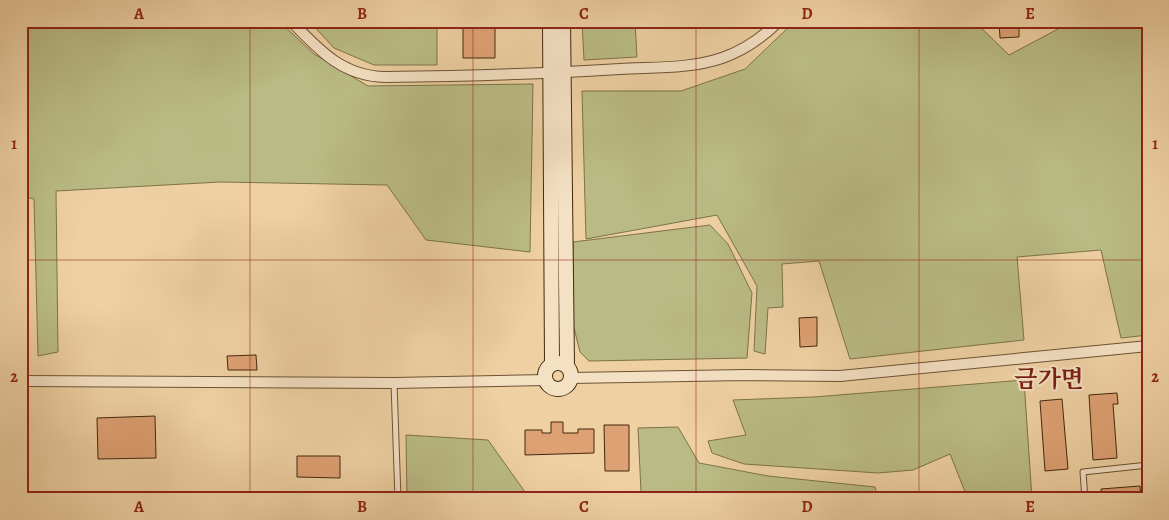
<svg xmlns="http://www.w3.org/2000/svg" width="1169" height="520" font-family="Alegreya,'Noto Serif KR',serif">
  <rect width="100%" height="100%" fill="#eed0a2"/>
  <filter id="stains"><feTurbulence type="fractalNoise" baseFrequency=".004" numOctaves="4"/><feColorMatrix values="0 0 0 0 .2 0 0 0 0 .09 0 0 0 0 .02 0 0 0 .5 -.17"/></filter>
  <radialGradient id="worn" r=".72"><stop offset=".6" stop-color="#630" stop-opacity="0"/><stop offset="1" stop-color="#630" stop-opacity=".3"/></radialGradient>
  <path fill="#babb84" stroke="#7e7249" d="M21,21H279L314,54L368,86L533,84L530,252L426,240L387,185L220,182L56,191L58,352L38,356L34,199L21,196Z
    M309,21H437V65H374L334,48Z
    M582,21H635L637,57L584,60Z
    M795,21H974L1009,55L1073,21H1148V335L1121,338L1101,250L1017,257L1024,340L850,359L819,261L782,264L783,307L768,308L765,354L754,351L757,286L717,215L586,239L582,91H681L745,69Z
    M710,225L728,244L752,293L747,358L589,361L580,352L573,324V242Z
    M1024,380L1032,499H968L950,454L913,470L878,473L744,464L712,453L708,441L746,435L733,400L814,397Z
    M678,427L699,463L768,476L875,487L878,499H632L641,492L638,428Z
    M406,435L488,440L530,499H407Z"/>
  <path fill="#dea173" stroke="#42290e" d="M463,21H495V58H463Z
    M999,21H1019V37L1000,38Z
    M817,317V346L800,347L799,318Z
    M256,355L257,370H228L227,356Z
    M1117,393L1118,404H1113L1117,458L1093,460L1089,395Z
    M1062,399L1068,469L1045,471L1040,401Z
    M155,416L156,458L98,459L97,418Z
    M551,422H563V433H578V429H594V453L525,455V430H542V433H551Z
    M604,425H629V471H605Z
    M297,456H340V478L297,477Z
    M1140,486L1141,499H1102L1101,489Z"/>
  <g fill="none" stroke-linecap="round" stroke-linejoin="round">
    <defs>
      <path id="lane" d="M394,383L398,499
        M1085,499L1083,472L1148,465"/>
      <path id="street" d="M291,21C319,50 342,76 385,77C464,76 542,74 620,69C653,67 690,69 722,58C742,51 763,37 779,21
        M571,378L745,375L840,376L1148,346
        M21,381L394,383L546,380"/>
      <path id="secondary" d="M550,21L552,364
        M563,21L567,366
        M545 376a13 13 0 1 1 26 0a13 13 0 1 1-26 0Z"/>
    </defs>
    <use href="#lane" stroke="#6d5333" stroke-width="7"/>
    <use href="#street" stroke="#6d5333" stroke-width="12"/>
    <use href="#secondary" stroke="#42290e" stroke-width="16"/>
    <use href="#lane" stroke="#f4e0c3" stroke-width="5"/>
    <use href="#street" stroke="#f4e0c3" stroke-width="10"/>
    <use href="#secondary" stroke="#f4e0c3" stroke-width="14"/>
  </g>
  <path fill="none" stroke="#8f2418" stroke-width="1" stroke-opacity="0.55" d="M250,21V499M473,21V499M696,21V499M919,21V499M21,260H1148"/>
  <g text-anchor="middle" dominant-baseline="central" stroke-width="4" stroke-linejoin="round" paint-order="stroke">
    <g font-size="24" font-weight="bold" fill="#7a1f14" stroke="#f4e0c3">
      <text x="1049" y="379">금가면</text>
    </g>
  </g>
  <rect width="1169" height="520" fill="none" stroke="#eed0a2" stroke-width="55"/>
  <rect x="28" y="28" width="1114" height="464" fill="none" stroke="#8f2418" stroke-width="2"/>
  <g font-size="16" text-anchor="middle" font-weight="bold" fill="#8f2418">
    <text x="139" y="19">A</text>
    <text x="362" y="19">B</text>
    <text x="584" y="19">C</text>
    <text x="807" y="19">D</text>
    <text x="1030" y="19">E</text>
    <text x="14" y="149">1</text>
    <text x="1155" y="149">1</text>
    <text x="14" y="382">2</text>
    <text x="1155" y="382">2</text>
    <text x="139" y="512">A</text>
    <text x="362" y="512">B</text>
    <text x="584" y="512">C</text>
    <text x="807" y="512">D</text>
    <text x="1030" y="512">E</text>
  </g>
  <rect width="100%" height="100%" filter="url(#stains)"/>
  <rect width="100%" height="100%" fill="url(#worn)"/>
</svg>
